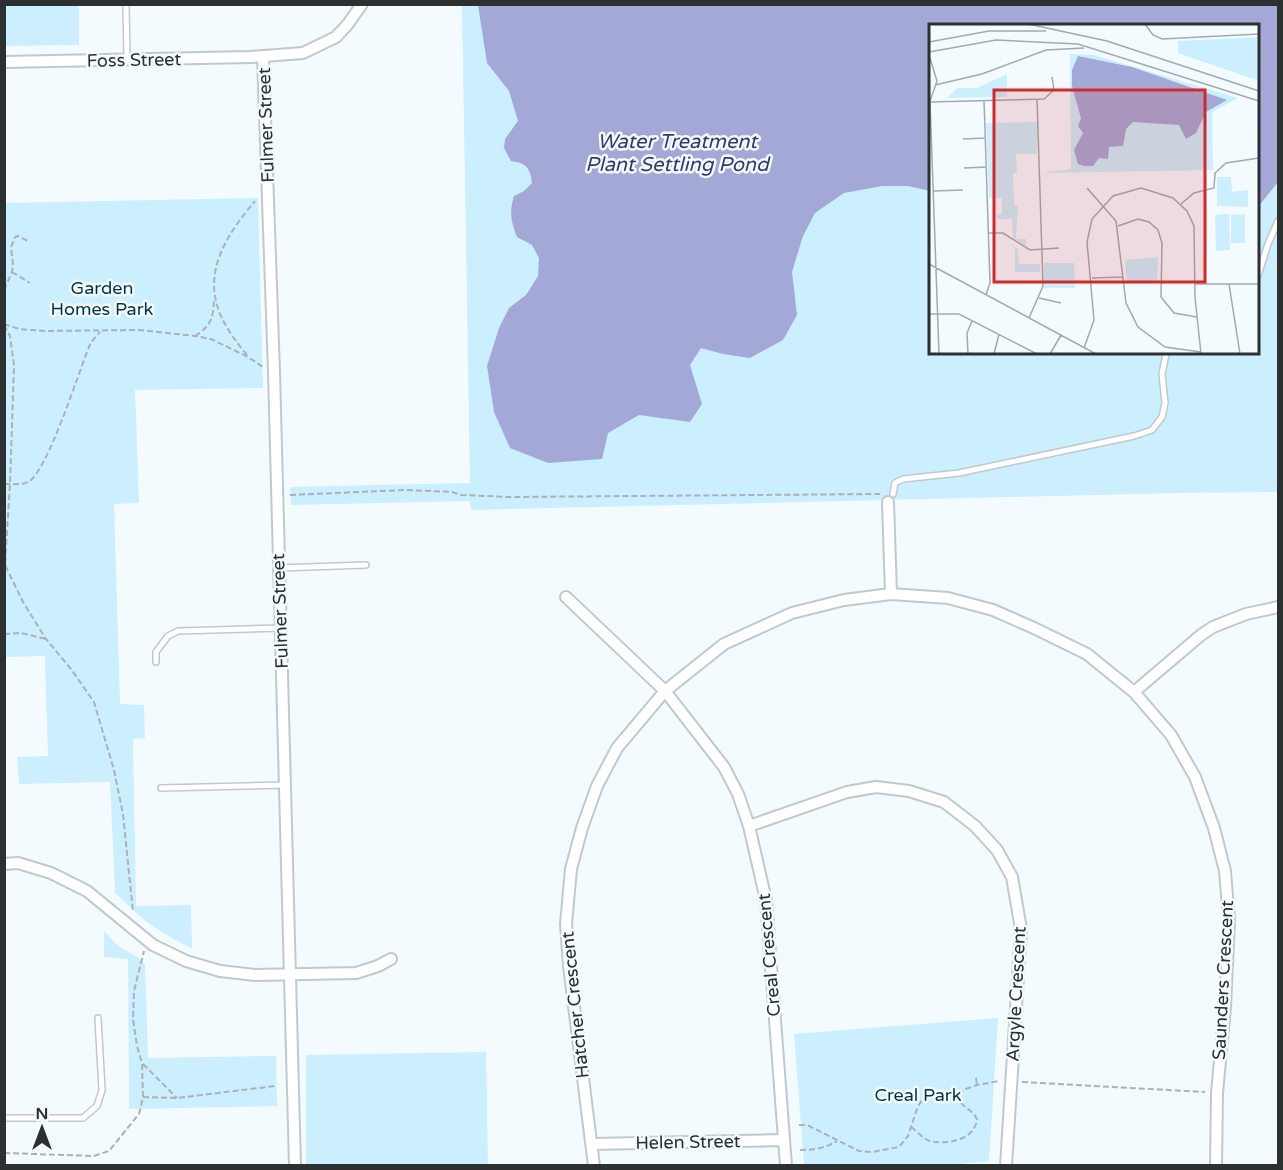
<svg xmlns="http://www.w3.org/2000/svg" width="1283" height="1170" font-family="'Varela Round',sans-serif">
  <rect width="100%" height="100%" fill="#f3fbff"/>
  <path fill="#cbeffe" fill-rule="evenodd" d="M4,5H79V45L5,46Z
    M462,5H1278V492L1177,493L471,510L470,501L291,505L290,487L470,483ZM930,26H1258V352H930Z
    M258,198L263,388L135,390L139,503L114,504L120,704L144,705L145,738L133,739L136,906L191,905L192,948C160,934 138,917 115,892L110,782L19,784L17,757L48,756L45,656L5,657V203Z
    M104,931C108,935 113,941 117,945C125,951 141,958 145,964L148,1058L276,1056L277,1106L129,1109L128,959L104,957Z
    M998,1018L989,1161L941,1166L804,1165L794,1034Z
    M486,1052L488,1165H306V1055Z"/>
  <path fill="#a3a8d7" d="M478,5H1278V182L1258,207V26H930V191L908,186H882L844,193L815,213L803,236L792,272L797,315L783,340L750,358L723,354L701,348L690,365L702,404L690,422L639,415L608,433L602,459L548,463L510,448L494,412L487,366L499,328L509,308L526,295L538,276L539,258L532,245L517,237C511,222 509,212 514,196L524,191L532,183C530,168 527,163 511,161L504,148L505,139L518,121L509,91L487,63Z"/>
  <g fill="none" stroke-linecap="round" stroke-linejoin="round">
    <defs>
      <path id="service" d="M126,4L127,60
        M1258,276L1268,244L1278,221
        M893,494L895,483L903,479L959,473L1134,436L1152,430L1162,417L1165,403L1162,374L1166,354L1168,352
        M279,568L366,565
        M156,662V652L168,636L178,631L281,628
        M161,788L285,785
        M4,1118H83L97,1106L102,1090L98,1018"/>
      <path id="minor" d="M263,57L274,372L295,1166
        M4,62L251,57L303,53L336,37L348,24L362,4
        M888,502L891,594
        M566,597L665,691L724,767L738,794L749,826L766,900L786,1166
        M1134,692L1201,635L1213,627L1246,614L1278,607
        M749,826L847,792L876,787L909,791L944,802L975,826L997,850L1012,877L1021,929L1006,1166
        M4,864L18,863L51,873L87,891L153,945L186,961L220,971L255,975L356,973L378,966L391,959
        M592,1144L784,1140
        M594,1166L569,966L566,924L571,869L582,828L597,786L617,748L665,691L724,644L792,613L844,600L891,594L948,598L993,610L1034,628L1087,654L1134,692L1171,735L1195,777L1214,828L1225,871L1229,920L1225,1007L1217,1093L1216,1166"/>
    </defs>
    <use href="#service" stroke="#c1c9cc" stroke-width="8"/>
    <use href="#minor" stroke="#c1c9cc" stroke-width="14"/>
    <path stroke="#abb1b4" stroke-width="2" stroke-dasharray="6 3" stroke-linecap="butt" d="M12,272L30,283
      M4,290L12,272L13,264L11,247L15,237L18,236L30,242
      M4,324L19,329L44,331L139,330L195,336L211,339L248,357L263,367
      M4,325L10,336L14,365L10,484L5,565L23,602L46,639L71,669L94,702L114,770L123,814L133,912
      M195,336C212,325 213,318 214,299
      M247,355C236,342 225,327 219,311C203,269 229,232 255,201
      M4,484C11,484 22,485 28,482C47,473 79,371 89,347C91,341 96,337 100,332
      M290,495L404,490L452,492L461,495L510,497L880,494
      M4,634L21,633L46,639
      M143,1064L177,1098
      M976,1078L977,1085
      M1022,1082L1205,1092
      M143,1097L177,1098L275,1086
      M799,1125H807L859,1151L872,1152L899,1147L908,1136L918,1106L925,1096L937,1094L957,1095L966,1089L977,1085L999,1081
      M911,1127C917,1131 923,1139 930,1141C947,1145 974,1140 977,1120C974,1109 960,1108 957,1095
      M800,1150C813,1150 826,1148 837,1141
      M4,1153L94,1156L109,1151L139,1114L143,1097L142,1063L137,1046L133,1019L134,991L144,951"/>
    <use href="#service" stroke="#fff" stroke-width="5"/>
    <use href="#minor" stroke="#fff" stroke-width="10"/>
  </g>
  <g text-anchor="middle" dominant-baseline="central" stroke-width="5" stroke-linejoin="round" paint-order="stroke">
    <g font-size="18" fill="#2c3031" stroke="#f3fbff">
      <text transform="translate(134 60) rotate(-1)">Foss Street</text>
      <text transform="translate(266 125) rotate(-92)">Fulmer Street</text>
      <text transform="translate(280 611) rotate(-92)">Fulmer Street</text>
      <text transform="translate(769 955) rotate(-95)">Creal Crescent</text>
      <text transform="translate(1223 980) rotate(-87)">Saunders Crescent</text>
      <text transform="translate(1016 994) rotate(-87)">Argyle Crescent</text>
      <text transform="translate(575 1005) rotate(-96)">Hatcher Crescent</text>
      <text transform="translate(688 1142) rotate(-1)">Helen Street</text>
    </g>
    <g font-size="18" fill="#003546" stroke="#f3fbff">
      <text x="102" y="288">Garden<tspan x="102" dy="21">Homes Park</tspan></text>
      <text x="918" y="1095">Creal Park</text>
    </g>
    <g font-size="20" font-style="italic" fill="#373772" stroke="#f3fbff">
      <text x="677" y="142">Water Treatment<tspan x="677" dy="23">Plant Settling Pond</tspan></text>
    </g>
  </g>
  <g transform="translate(929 24)">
    <rect width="330" height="330" fill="#f3fbff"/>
    <path d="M330,13V57L249,29V17ZM141,30L165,31L309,74L283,88L284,146L113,149L142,145ZM78,50V73L18,74L28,64H48ZM108,98V130H87L88,149H84L85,181L89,182L87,215H97V222L84,213L83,195H68V190H73V174H60L57,99ZM288,153H302L303,168L319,166V183L288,182ZM300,190L301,226L287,227L286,191ZM316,190V219H302V191ZM82,219L89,225L90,240H111V248H86V224ZM229,233L228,257L198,260L196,236ZM115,239H145L146,264H115Z" fill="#cbeffe"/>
    <path d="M149,32L203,43L298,76L277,88L267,109L257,115L250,101L204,98L197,105L194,122L180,123L179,135L170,134L164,142H155L149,140L145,126L154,109L149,102L152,94L143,62V46Z" fill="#a3a8d7"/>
    <path fill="none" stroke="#a3aaad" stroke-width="1.5" d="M99,0L178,17L330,67M216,0L224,11L233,15L330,10M0,18L60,7H117M0,28L67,16L149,20L330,77M1,34L8,57L1,77L10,330M6,61L53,50L117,26L155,24M55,76L61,259L57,271M1,78L115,75L125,66L123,53M34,115L57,114M35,144L58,143M158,164L187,197L197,279L209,303L236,323L272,328M4,167L34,166M252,180L265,169L285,164L286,149L297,139L330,134M189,202L209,195L220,198L229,206L233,219L232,273L245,289L268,293M59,209H74L101,226L130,224M0,240L167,330M163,254L194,253M266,260H330M300,260L311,330M110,274L132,279M0,290H30L108,330M100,294L114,262L108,75M155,324L165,296L158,218L163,195L184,172L212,164L244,174L258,187L265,202L266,273L272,330M39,330L38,309L43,297M65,330L70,310M121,330L132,311"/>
    <path fill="#d62828" fill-opacity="0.15" stroke="#d62828" stroke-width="3" d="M65,66H276V258H65Z"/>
    <rect width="330" height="330" fill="none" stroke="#2c3031" stroke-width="3"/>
  </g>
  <rect width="1283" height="1170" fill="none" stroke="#2c3031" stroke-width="12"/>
  <g transform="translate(42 1128)" stroke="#f3fbff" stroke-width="4.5" paint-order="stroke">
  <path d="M0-4.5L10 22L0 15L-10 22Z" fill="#2c3031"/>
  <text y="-9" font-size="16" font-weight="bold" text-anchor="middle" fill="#2c3031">N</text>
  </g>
</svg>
